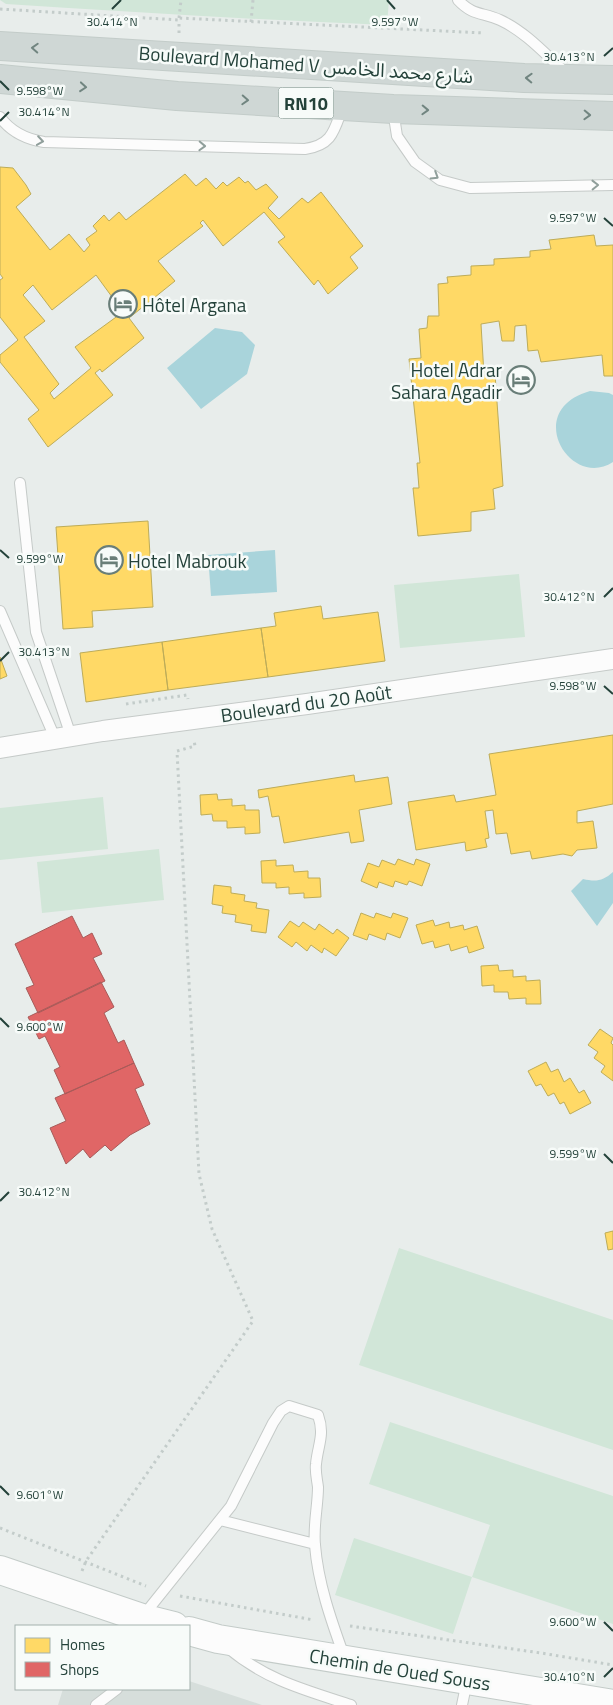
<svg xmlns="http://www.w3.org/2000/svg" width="613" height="1705" font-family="'Titillium Web','Noto Sans Arabic',sans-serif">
  <rect width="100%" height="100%" fill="#e8edeb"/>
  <path fill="#d6dedb" d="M189,1681L262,1705H58L63,1689H189Z"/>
  <path fill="#d1e6d8" d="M0,0H389L387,25C260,20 133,12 6,4Z
    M519,574L525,637L400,648L394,585Z
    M103,797L108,849L0,860V808Z
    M159,849L164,900L42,913L37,862Z
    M399,1248L613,1320V1450L359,1365Z
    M390,1422L613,1496V1624L472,1577L453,1634L335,1595L354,1538L472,1577L490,1525L369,1484Z"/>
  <path fill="#a9d4db" d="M215,328L242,332L255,345L247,374L201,409L167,368Z
    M590,391L609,393L613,395V462C570,490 522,410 590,391Z
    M275,550L277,592L211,596L208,555Z
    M613,872V903L597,926L571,891L583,879C596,882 603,881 613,872Z"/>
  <path fill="#ffd966" stroke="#bdac59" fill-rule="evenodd" d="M0,167L13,168L26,185L31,194L16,207L50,250L69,234L84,252L90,245L86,239L97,231L93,226L104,215L109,221L119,212L126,220L185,174L196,186L206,178L216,189L223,182L227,186L239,177L245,183L248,181L256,190L266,184L278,197L268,208L279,219L302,198L308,203L321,192L363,246L350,257L358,268L328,294L318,280L314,285L278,242L285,237L264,212L223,246L203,220L200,223L203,226L158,261L175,281L129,318L144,338L102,372L100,369L95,373L113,395L48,447L28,419L39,410L0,362V355L18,340L0,317V280L3,278L0,274ZM96,275L123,312L75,347L91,368L54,399L50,393L59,384L24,337L45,321L23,295L33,285L52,310Z
    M594,235L596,246L613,245V376H604L602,355L541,362L538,350L528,351L526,325L515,326L514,341H502L499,321L481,324L484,375L495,374L503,486L493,489L495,509L471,512V531L418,536L413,488H419L417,463H420L409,359L421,358L419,329L427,328L428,316H439L438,284L448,283L447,277L471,275V266L494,265V259L530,257V251L551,249L549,240Z
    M148,521L153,607L92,611L93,627L63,629L56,527Z
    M321,606L323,619L378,612L385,661L268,677L261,628L276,626L274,613Z
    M261,628L268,677L168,690L162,642Z
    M162,642L168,690L86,702L80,653Z
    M0,657L7,676L0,679Z
    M613,735V804L577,811V823L593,821L597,848L577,850L572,856L563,854L532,859L530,851L511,854L507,833L496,834L493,810L485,811L489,838L485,839L487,847L466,851L465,842L416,850L408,802L454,795L456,802L496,795L489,754Z
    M354,775L355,782L388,777L392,804L359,810L364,841L351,843L349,832L284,843L279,816L272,817L268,796L259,798L258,790Z
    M217,794L218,800L232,799V806L245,805V810H259L260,833L245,834V827L227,828V821H213L212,814L201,815L200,795Z
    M398,859L414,865L416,859L430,864L422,886L409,881L407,885L395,881L393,887L379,882L377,888L361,881L368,863L379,867L382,860L395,865Z
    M276,860V866L293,865L294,872L308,871V878H320L321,897L304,898V893L289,894V887L276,888V883H262L261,861Z
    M214,885L231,887V893L245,895L244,901L257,903L256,908L269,910L266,933L251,931L252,925L235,922L236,915L222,913L223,906L212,904Z
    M361,913L374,918L376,913L391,918L393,913L408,918L400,938L387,933L385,940L369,934L367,940L353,935Z
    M433,920L435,926L449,922L450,928L463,925L464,930L477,926L484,948L469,953L467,946L451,951L449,944L435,948L433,941L422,944L416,925Z
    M290,921L299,927L303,922L315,930L319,924L333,934L337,929L349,938L336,956L324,948L322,953L311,945L307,951L296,942L292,947L278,937Z
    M498,965L499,971L513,970V977L526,976V981L540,980L541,1004H526V998L509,999L508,992H494V985L482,986L481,966Z
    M600,1029L613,1038L611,1043L613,1045V1081L601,1072L605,1066L594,1058L598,1052L588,1045Z
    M546,1062L551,1072L558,1069L564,1082L570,1078L579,1093L584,1090L591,1103L570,1114L564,1102L560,1104L554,1093L548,1096L541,1084L536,1086L528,1071Z
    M613,1231V1249L608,1250L605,1233Z"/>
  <path fill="#e06666" stroke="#a85b59" d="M72,916L83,938L92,933L102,954L93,958L105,981L38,1013L26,988L34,985L15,944Z
    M101,982L114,1007L104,1013L118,1043L124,1040L134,1063L65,1094L54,1070L60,1067L45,1036L39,1039L28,1017Z
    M134,1063L144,1085L135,1089L150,1124L130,1135L111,1151L105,1145L90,1158L83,1149L66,1164L50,1128L66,1121L55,1098Z"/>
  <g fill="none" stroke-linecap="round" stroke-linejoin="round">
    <defs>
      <path id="lane" d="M458,0C473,16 482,12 500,20C526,32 546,55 567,74
        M393,110L397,136L415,162L440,180L470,188L613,185
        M0,117C11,132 25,139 44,142L305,149C332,145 334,131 342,109
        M20,483L36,632L71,736
        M0,611L55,738
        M220,1520L315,1544
        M143,1616L231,1506L273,1423L281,1411L289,1406L318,1415C325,1435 318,1444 316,1464C315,1472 317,1479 318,1487C318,1506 313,1525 315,1545C318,1583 331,1620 344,1656
        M228,1648C266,1680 305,1690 351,1705
        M96,1705L117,1689
        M462,1705L467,1681"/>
      <path id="street" d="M0,748L103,731L307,704L613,659"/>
      <path id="secondary" d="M0,1570L142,1618L174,1626
        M189,1631L218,1639L613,1704"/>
      <path id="primary" d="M0,46L524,78L613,80
        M0,79L177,96L393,109L613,116"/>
    </defs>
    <use href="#lane" stroke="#c5cac8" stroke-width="12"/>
    <use href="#street" stroke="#c5cac8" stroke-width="22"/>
    <use href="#secondary" stroke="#c3cbc8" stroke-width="30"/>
    <use href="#primary" stroke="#c3ccc9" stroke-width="30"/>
    <path stroke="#c3ccca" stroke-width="3" stroke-dasharray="2.5 4" stroke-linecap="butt" d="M0,9L179,20V18L484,33
      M179,18L181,0
      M251,22L253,0
      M179,33V20
      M126,704L187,695L188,699
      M0,1528L146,1586
      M82,1571L86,1561L253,1321L212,1229L199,1174L177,751L195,746L194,740
      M180,1596L314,1620
      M350,1626L541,1653L613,1665"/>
    <use href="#lane" stroke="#fcfcfc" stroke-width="10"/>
    <use href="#street" stroke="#fcfcfc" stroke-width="20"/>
    <use href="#secondary" stroke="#fcfcfc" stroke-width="28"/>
    <use href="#primary" stroke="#cfd7d5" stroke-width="28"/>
  </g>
  <defs><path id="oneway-chevron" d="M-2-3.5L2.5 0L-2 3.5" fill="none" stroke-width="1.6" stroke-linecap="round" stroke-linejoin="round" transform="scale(1.25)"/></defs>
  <g stroke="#718580">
    <use href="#oneway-chevron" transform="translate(35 48) rotate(-177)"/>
    <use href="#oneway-chevron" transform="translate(529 78) rotate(-178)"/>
    <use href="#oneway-chevron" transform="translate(83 87) rotate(5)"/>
    <use href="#oneway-chevron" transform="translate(245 100) rotate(3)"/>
    <use href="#oneway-chevron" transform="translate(425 110) rotate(2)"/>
    <use href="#oneway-chevron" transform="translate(587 115) rotate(2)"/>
  </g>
  <g stroke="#909f9b">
    <use href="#oneway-chevron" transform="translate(40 141) rotate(8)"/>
    <use href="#oneway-chevron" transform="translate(202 146) rotate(2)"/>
    <use href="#oneway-chevron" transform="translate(435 176) rotate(32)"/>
    <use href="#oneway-chevron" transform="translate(595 185) rotate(-1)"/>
  </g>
  <path fill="none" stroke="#24423a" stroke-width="2" d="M387,0L395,9M112,9L121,0M604,56L613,48M0,81L9,90M0,121L9,112M604,218L613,226M0,550L9,558M604,597L613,588M0,661L9,652M604,686L613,694M0,1018L9,1027M604,1154L613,1163M0,1201L9,1192M0,1486L9,1495M604,1622L613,1631M604,1677L613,1668"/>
  <defs>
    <symbol id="hotel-ring" viewBox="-11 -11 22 22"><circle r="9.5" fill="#f7fbf9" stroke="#697e78" stroke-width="1.5"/><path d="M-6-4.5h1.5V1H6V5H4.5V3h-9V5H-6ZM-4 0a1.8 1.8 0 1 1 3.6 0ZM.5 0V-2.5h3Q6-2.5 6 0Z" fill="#697e78"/></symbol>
  </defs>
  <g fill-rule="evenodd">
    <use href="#hotel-ring" x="107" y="288" width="32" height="32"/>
    <use href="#hotel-ring" x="505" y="364" width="32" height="32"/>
    <use href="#hotel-ring" x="93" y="544" width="32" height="32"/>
  </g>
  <g text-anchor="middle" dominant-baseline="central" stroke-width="5" stroke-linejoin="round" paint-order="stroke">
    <rect fill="#f7fbf9" stroke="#637a73" stroke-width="1" x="278.5" y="87.5" width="55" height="31" rx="4"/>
    <g font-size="18" font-weight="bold" fill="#24423a">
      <text x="306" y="103">RN10</text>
    </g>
    <g font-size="19" fill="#24423a" stroke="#f7fbf9">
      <text transform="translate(306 64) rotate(4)">Boulevard Mohamed V شارع محمد الخامس</text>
      <text transform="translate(306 703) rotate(-8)">Boulevard du 20 Août</text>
      <text transform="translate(400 1669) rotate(9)">Chemin de Oued Souss</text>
    </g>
    <g font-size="19" fill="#24423a" stroke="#f7fbf9" text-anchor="start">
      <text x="142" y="304">Hôtel Argana</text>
      <text x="502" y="369" text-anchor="end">Hotel Adrar<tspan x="502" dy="22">Sahara Agadir</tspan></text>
      <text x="128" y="560">Hotel Mabrouk</text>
    </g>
  </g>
  <g font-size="12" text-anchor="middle" fill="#24423a" stroke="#f7fbf9" stroke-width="5" stroke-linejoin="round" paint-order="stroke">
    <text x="112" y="26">30.414°N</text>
    <text x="395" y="26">9.597°W</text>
    <text x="569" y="61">30.413°N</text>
    <text x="40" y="95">9.598°W</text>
    <text x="44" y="116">30.414°N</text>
    <text x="573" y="222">9.597°W</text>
    <text x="40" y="563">9.599°W</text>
    <text x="569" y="601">30.412°N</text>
    <text x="44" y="656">30.413°N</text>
    <text x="573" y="690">9.598°W</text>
    <text x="40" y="1031">9.600°W</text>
    <text x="573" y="1158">9.599°W</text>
    <text x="44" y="1196">30.412°N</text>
    <text x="40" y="1499">9.601°W</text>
    <text x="573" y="1626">9.600°W</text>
    <text x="569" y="1681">30.410°N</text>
  </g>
  <rect x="15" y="1625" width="175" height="65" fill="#f7fbf9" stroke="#a3b1ad"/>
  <rect x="25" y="1638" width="25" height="15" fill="#ffd966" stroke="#a3b1ad"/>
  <text x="60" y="1650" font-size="15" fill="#24423a">Homes</text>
  <rect x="25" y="1662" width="25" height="15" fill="#e06666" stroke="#a3b1ad"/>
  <text x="60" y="1675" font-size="15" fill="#24423a">Shops</text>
</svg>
